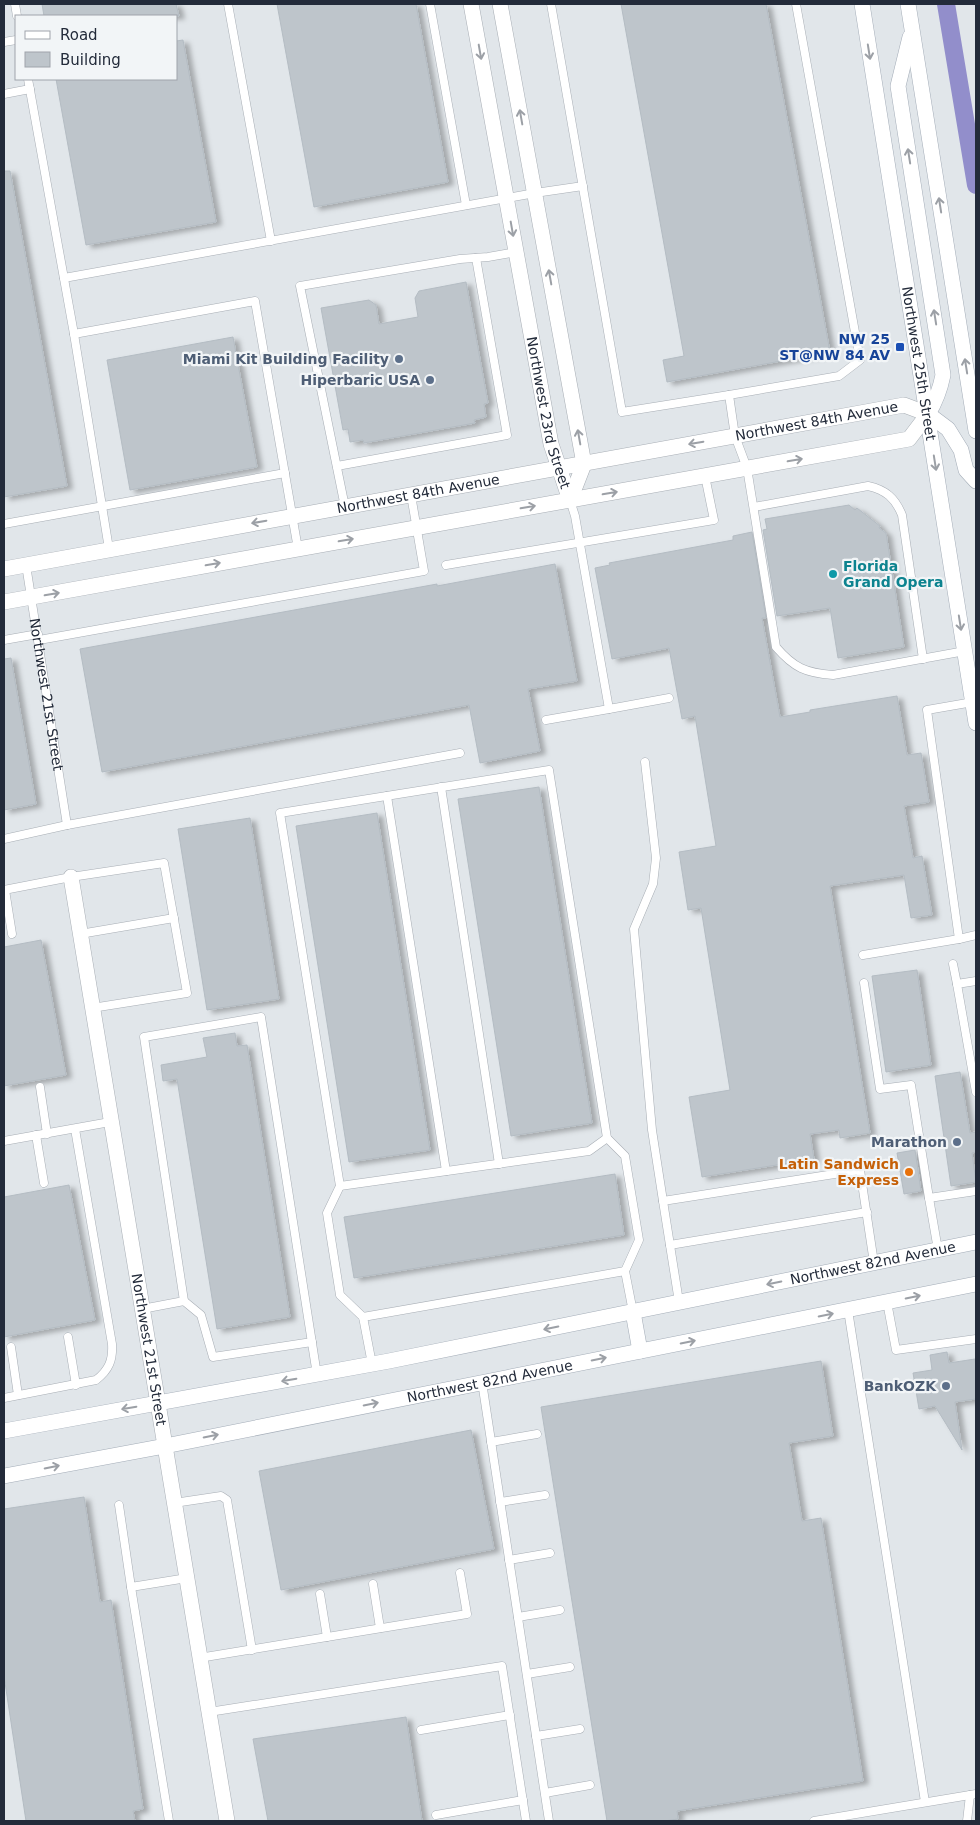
<svg xmlns="http://www.w3.org/2000/svg" width="980" height="1825" font-family="'DejaVu Sans',sans-serif">
  <defs>
    <filter id="shadow"><feDropShadow dx="5.5" dy="3" stdDeviation="2.5" flood-color="#0004"/></filter>
  </defs>
  <rect width="100%" height="100%" fill="#e1e6ea"/>
  <g fill="none" stroke-linecap="round" stroke-linejoin="round">
    <path stroke="#928ecb" stroke-width="18" d="M946,4L976,185"/>
  </g>
  <path fill="#bec5cb" stroke="#b4bcc3" filter="url(#shadow)" d="M42,4H176L179,16H44Z
    M277,4H416L448,182L314,207Z
    M621,4H766L830,352L667,382L663,360L684,356Z
    M183,40L216,222L86,245L56,79H176V41Z
    M4,171H10L67,486L4,497Z
    M466,282L488,403L484,404L486,417L474,420L475,423L364,443L363,440L350,442L348,429L343,430L321,308L369,300L376,305L379,324L418,317L415,298L419,291Z
    M233,337L257,467L130,490L107,360Z
    M849,505L855,510L857,508L880,526L879,528L886,533L904,647L838,658L830,608L777,616L763,530L767,529L765,519Z
    M752,532L766,618H762L780,717L810,712V710L897,696L907,755L921,753L929,802L904,806L913,858L922,856L932,915L911,918L904,875L830,886L870,1133L840,1138L839,1130L810,1134L814,1159L702,1177L689,1097L730,1090L701,908L688,910L679,852L716,846L695,716L682,719L669,648L612,659L595,568L610,565L609,563L733,540V536Z
    M555,564L577,681L528,689L540,751L480,763L469,705L102,772L80,649L437,584V586Z
    M11,658L36,804L4,810V659Z
    M539,787L592,1123L511,1136L458,799Z
    M377,813L430,1150L349,1162L296,826Z
    M250,818L279,999L207,1010L178,829Z
    M41,940L66,1075L4,1086V947Z
    M917,970L931,1065L886,1072L872,976Z
    M235,1033L237,1046L247,1045L290,1317L217,1329L177,1079L163,1081L161,1065L207,1057L203,1038Z
    M960,1072L970,1133L976,1132V1152L972,1153L976,1182L951,1186L935,1076Z
    M915,1150L921,1191L904,1194L897,1153Z
    M615,1174L624,1235L354,1278L344,1217Z
    M69,1185L95,1320L4,1337V1197Z
    M947,1352L949,1363L975,1359L976,1368V1399L955,1402L962,1450L935,1406L919,1409L913,1373L932,1370L930,1355Z
    M821,1361L833,1436L789,1443L802,1521L821,1518L863,1781L677,1811L678,1819L665,1821H607L541,1407Z
    M471,1430L494,1549L281,1590L259,1471Z
    M84,1497L100,1602L111,1600L143,1809L133,1811L135,1821H26L4,1676V1509Z
    M406,1717L422,1821H268L253,1739Z"/>
  <g fill="none" stroke-linecap="round" stroke-linejoin="round">
    <defs>
      <g id="lane">
        <path d="M15,4L17,16"/>
        <path d="M228,4L271,241"/>
        <path d="M430,4L466,205"/>
        <path d="M551,4L622,412L729,395"/>
        <path d="M796,4L860,360L839,376L729,395L735,436L747,468L776,647C794,668 806,673 833,675L965,651"/>
        <path d="M4,42L16,40"/>
        <path d="M28,79L74,334L109,549"/>
        <path d="M4,94L30,89"/>
        <path d="M64,278L535,193L583,186"/>
        <path d="M74,334L255,301L298,549"/>
        <path d="M337,466L507,435L476,258"/>
        <path d="M570,500L575,516L609,709L669,698"/>
        <path d="M345,507L300,286L460,259L488,257L516,252"/>
        <path d="M754,507L868,486C886,490 895,498 902,515L923,659"/>
        <path d="M4,524L285,473"/>
        <path id="s1" d="M26,565L67,825"/>
        <path d="M446,565L714,520L705,476"/>
        <path d="M4,640L38,634"/>
        <path d="M39,640L424,571L411,495"/>
        <path d="M546,720L609,709"/>
        <path d="M645,762L656,858L653,884L634,929L652,1130L663,1201"/>
        <path d="M441,787L499,1164"/>
        <path d="M387,796L446,1171"/>
        <path d="M4,839L67,825L460,753"/>
        <path d="M4,890L71,877L164,863L187,993L92,1008"/>
        <path d="M5,890L12,934"/>
        <path d="M80,934L174,918"/>
        <path d="M959,939L976,935"/>
        <path d="M863,955L959,939L927,710L973,702"/>
        <path d="M953,964L957,984"/>
        <path d="M976,981L957,984L976,1092"/>
        <path d="M864,983L880,1089L911,1085L929,1198L976,1191"/>
        <path d="M40,1087L47,1134"/>
        <path d="M36,1135L44,1183"/>
        <path d="M4,1141L110,1122"/>
        <path d="M340,1186L589,1151L607,1138"/>
        <path d="M929,1198L938,1250"/>
        <path d="M670,1245L867,1212"/>
        <path d="M184,1301L201,1315L213,1357L312,1342"/>
        <path d="M679,1302L663,1201L860,1170L874,1263"/>
        <path d="M887,1302L896,1350L976,1339"/>
        <path d="M142,1309L184,1301L144,1037L261,1017L317,1375"/>
        <path d="M848,1310L925,1802"/>
        <path d="M363,1317L625,1271"/>
        <path d="M68,1337L76,1385"/>
        <path d="M11,1347L18,1395"/>
        <path d="M372,1364L363,1317L340,1295L327,1213L340,1186L280,813L549,770L607,1138L625,1156L639,1240L625,1271L633,1312"/>
        <path d="M482,1382L549,1821"/>
        <path d="M4,1398L96,1380C109,1370 113,1360 112,1344L75,1129"/>
        <path d="M491,1442L537,1434"/>
        <path d="M500,1502L545,1495"/>
        <path d="M174,1503L221,1496L227,1500L252,1650"/>
        <path d="M119,1505L131,1587L187,1578"/>
        <path d="M509,1560L550,1553"/>
        <path d="M373,1584L380,1628"/>
        <path d="M131,1587L169,1821"/>
        <path d="M320,1594L327,1637"/>
        <path d="M518,1617L560,1610"/>
        <path d="M199,1658L467,1614L460,1573"/>
        <path d="M527,1674L570,1667"/>
        <path d="M209,1712L502,1666L526,1821"/>
        <path d="M421,1730L510,1715"/>
        <path d="M536,1736L580,1729"/>
        <path d="M545,1793L590,1785"/>
        <path d="M436,1815L523,1800"/>
        <path d="M814,1821L976,1794"/>
        <path d="M967,1821L970,1795"/>
      </g>
      <g id="street">
        <path id="s2" d="M471,4L551,444L570,500"/>
        <path d="M500,4L584,464L570,500"/>
        <path id="s3" d="M4,569L904,405L928,414L909,439L4,602"/>
        <path id="s4" d="M71,877L227,1821"/>
      </g>
      <g id="secondary">
        <path id="s5" d="M862,4L976,723"/>
        <path d="M908,4L976,431"/>
        <path d="M910,37L898,86L943,375C940,390 936,401 928,414"/>
        <path d="M928,414L948,429L961,450L966,470L976,481"/>
        <path d="M633,1312L640,1351"/>
        <path id="s6" d="M4,1431L389,1361L976,1242"/>
        <path id="s7" d="M4,1476L165,1446L976,1284"/>
      </g>
    </defs>
    <use href="#lane" stroke="#a8aeb5" stroke-width="9"/>
    <use href="#street" stroke="#a8aeb5" stroke-width="16"/>
    <use href="#secondary" stroke="#a4adb8" stroke-width="16"/>
    <use href="#lane" stroke="#fff" stroke-width="8"/>
    <use href="#street" stroke="#fff" stroke-width="15"/>
    <use href="#secondary" stroke="#fff" stroke-width="15"/>
  </g>
  <defs><path id="oneway-shaft" d="M-6 0H5M1.5-3L5.5 0L1.5 3" fill="none" stroke-width="1.6" stroke-linecap="round" stroke-linejoin="round" transform="scale(1.25)"/></defs>
  <g stroke="#9ca0a6">
    <use href="#oneway-shaft" transform="translate(480 52) rotate(80)"/>
    <use href="#oneway-shaft" transform="translate(869 52) rotate(81)"/>
    <use href="#oneway-shaft" transform="translate(521 117) rotate(-100)"/>
    <use href="#oneway-shaft" transform="translate(909 156) rotate(-99)"/>
    <use href="#oneway-shaft" transform="translate(940 205) rotate(-99)"/>
    <use href="#oneway-shaft" transform="translate(512 229) rotate(80)"/>
    <use href="#oneway-shaft" transform="translate(550 277) rotate(-100)"/>
    <use href="#oneway-shaft" transform="translate(935 317) rotate(-99)"/>
    <use href="#oneway-shaft" transform="translate(966 366) rotate(-99)"/>
    <use href="#oneway-shaft" transform="translate(579 437) rotate(-100)"/>
    <use href="#oneway-shaft" transform="translate(696 443) rotate(170)"/>
    <use href="#oneway-shaft" transform="translate(795 460) rotate(-10)"/>
    <use href="#oneway-shaft" transform="translate(935 463) rotate(81)"/>
    <use href="#oneway-shaft" transform="translate(610 493) rotate(-10)"/>
    <use href="#oneway-shaft" transform="translate(528 507) rotate(-10)"/>
    <use href="#oneway-shaft" transform="translate(259 522) rotate(170)"/>
    <use href="#oneway-shaft" transform="translate(346 540) rotate(-10)"/>
    <use href="#oneway-shaft" transform="translate(213 564) rotate(-10)"/>
    <use href="#oneway-shaft" transform="translate(52 594) rotate(-10)"/>
    <use href="#oneway-shaft" transform="translate(960 623) rotate(81)"/>
    <use href="#oneway-shaft" transform="translate(774 1283) rotate(168)"/>
    <use href="#oneway-shaft" transform="translate(913 1297) rotate(-12)"/>
    <use href="#oneway-shaft" transform="translate(826 1315) rotate(-11)"/>
    <use href="#oneway-shaft" transform="translate(551 1328) rotate(168)"/>
    <use href="#oneway-shaft" transform="translate(688 1342) rotate(-11)"/>
    <use href="#oneway-shaft" transform="translate(599 1359) rotate(-11)"/>
    <use href="#oneway-shaft" transform="translate(289 1380) rotate(170)"/>
    <use href="#oneway-shaft" transform="translate(371 1404) rotate(-11)"/>
    <use href="#oneway-shaft" transform="translate(129 1408) rotate(170)"/>
    <use href="#oneway-shaft" transform="translate(211 1436) rotate(-11)"/>
    <use href="#oneway-shaft" transform="translate(52 1467) rotate(-11)"/>
  </g>
  <rect fill="#1a4fb4" stroke="#f2f5f7" stroke-width="2" x="895" y="342" width="10" height="10" rx="2.5"/>
  <g fill="#5c6f8a" stroke="#f2f5f7" stroke-width="2">
    <circle cx="399" cy="359" r="5"/>
    <circle cx="430" cy="380" r="5"/>
    <circle cx="957" cy="1142" r="5"/>
    <circle cx="946" cy="1386" r="5"/>
  </g>
  <circle fill="#0f9aa8" stroke="#f2f5f7" stroke-width="2" cx="833" cy="574" r="5"/>
  <circle fill="#e8710a" stroke="#f2f5f7" stroke-width="2" cx="909" cy="1172" r="5"/>
  <g text-anchor="middle" dominant-baseline="central" stroke-width="4.5" stroke-linejoin="round" paint-order="stroke">
    <g font-size="14" font-weight="bold" fill="#164399" stroke="#f2f5f7" text-anchor="end">
      <text x="890" y="339">NW 25<tspan x="890" dy="16">ST@NW 84 AV</tspan></text>
    </g>
    <g font-size="14" font-weight="bold" fill="#4e5e75" stroke="#f2f5f7" text-anchor="end">
      <text x="389" y="359">Miami Kit Building Facility</text>
      <text x="420" y="380">Hiperbaric USA</text>
      <text x="947" y="1142">Marathon</text>
      <text x="936" y="1386">BankOZK</text>
    </g>
    <g font-size="14" fill="#232b3a" stroke="#f2f5f7">
      <text stroke="none"><textPath href="#s5" startOffset="364">Northwest 25th Street</textPath></text>
      <text stroke="none"><textPath href="#s2" startOffset="416">Northwest 23rd Street</textPath></text>
      <text stroke="none"><textPath href="#s3" startOffset="826">Northwest 84th Avenue</textPath></text>
      <text stroke="none"><textPath href="#s3" startOffset="421">Northwest 84th Avenue</textPath></text>
      <text stroke="none"><textPath href="#s1" startOffset="131">Northwest 21st Street</textPath></text>
      <text stroke="none"><textPath href="#s6" startOffset="885">Northwest 82nd Avenue</textPath></text>
      <text stroke="none"><textPath href="#s4" startOffset="479">Northwest 21st Street</textPath></text>
      <text stroke="none"><textPath href="#s7" startOffset="495">Northwest 82nd Avenue</textPath></text>
    </g>
    <g font-size="14" font-weight="bold" fill="#0d838f" stroke="#f2f5f7" text-anchor="start">
      <text x="843" y="566">Florida<tspan x="843" dy="16">Grand Opera</tspan></text>
    </g>
    <g font-size="14" font-weight="bold" fill="#c56008" stroke="#f2f5f7" text-anchor="end">
      <text x="899" y="1164">Latin Sandwich<tspan x="899" dy="16">Express</tspan></text>
    </g>
  </g>
  <rect width="980" height="1825" fill="none" stroke="#232b3a" stroke-width="10"/>
  <rect x="15" y="15" width="162" height="65" fill="#f2f5f7" stroke="#9fa4ab"/>
  <rect x="25" y="31" width="25" height="8" fill="#ffffff" stroke="#9fa4ab"/>
  <text x="60" y="40" font-size="15" fill="#232b3a">Road</text>
  <rect x="25" y="52" width="25" height="15" fill="#bec5cb" stroke="#9fa4ab"/>
  <text x="60" y="65" font-size="15" fill="#232b3a">Building</text>
</svg>
